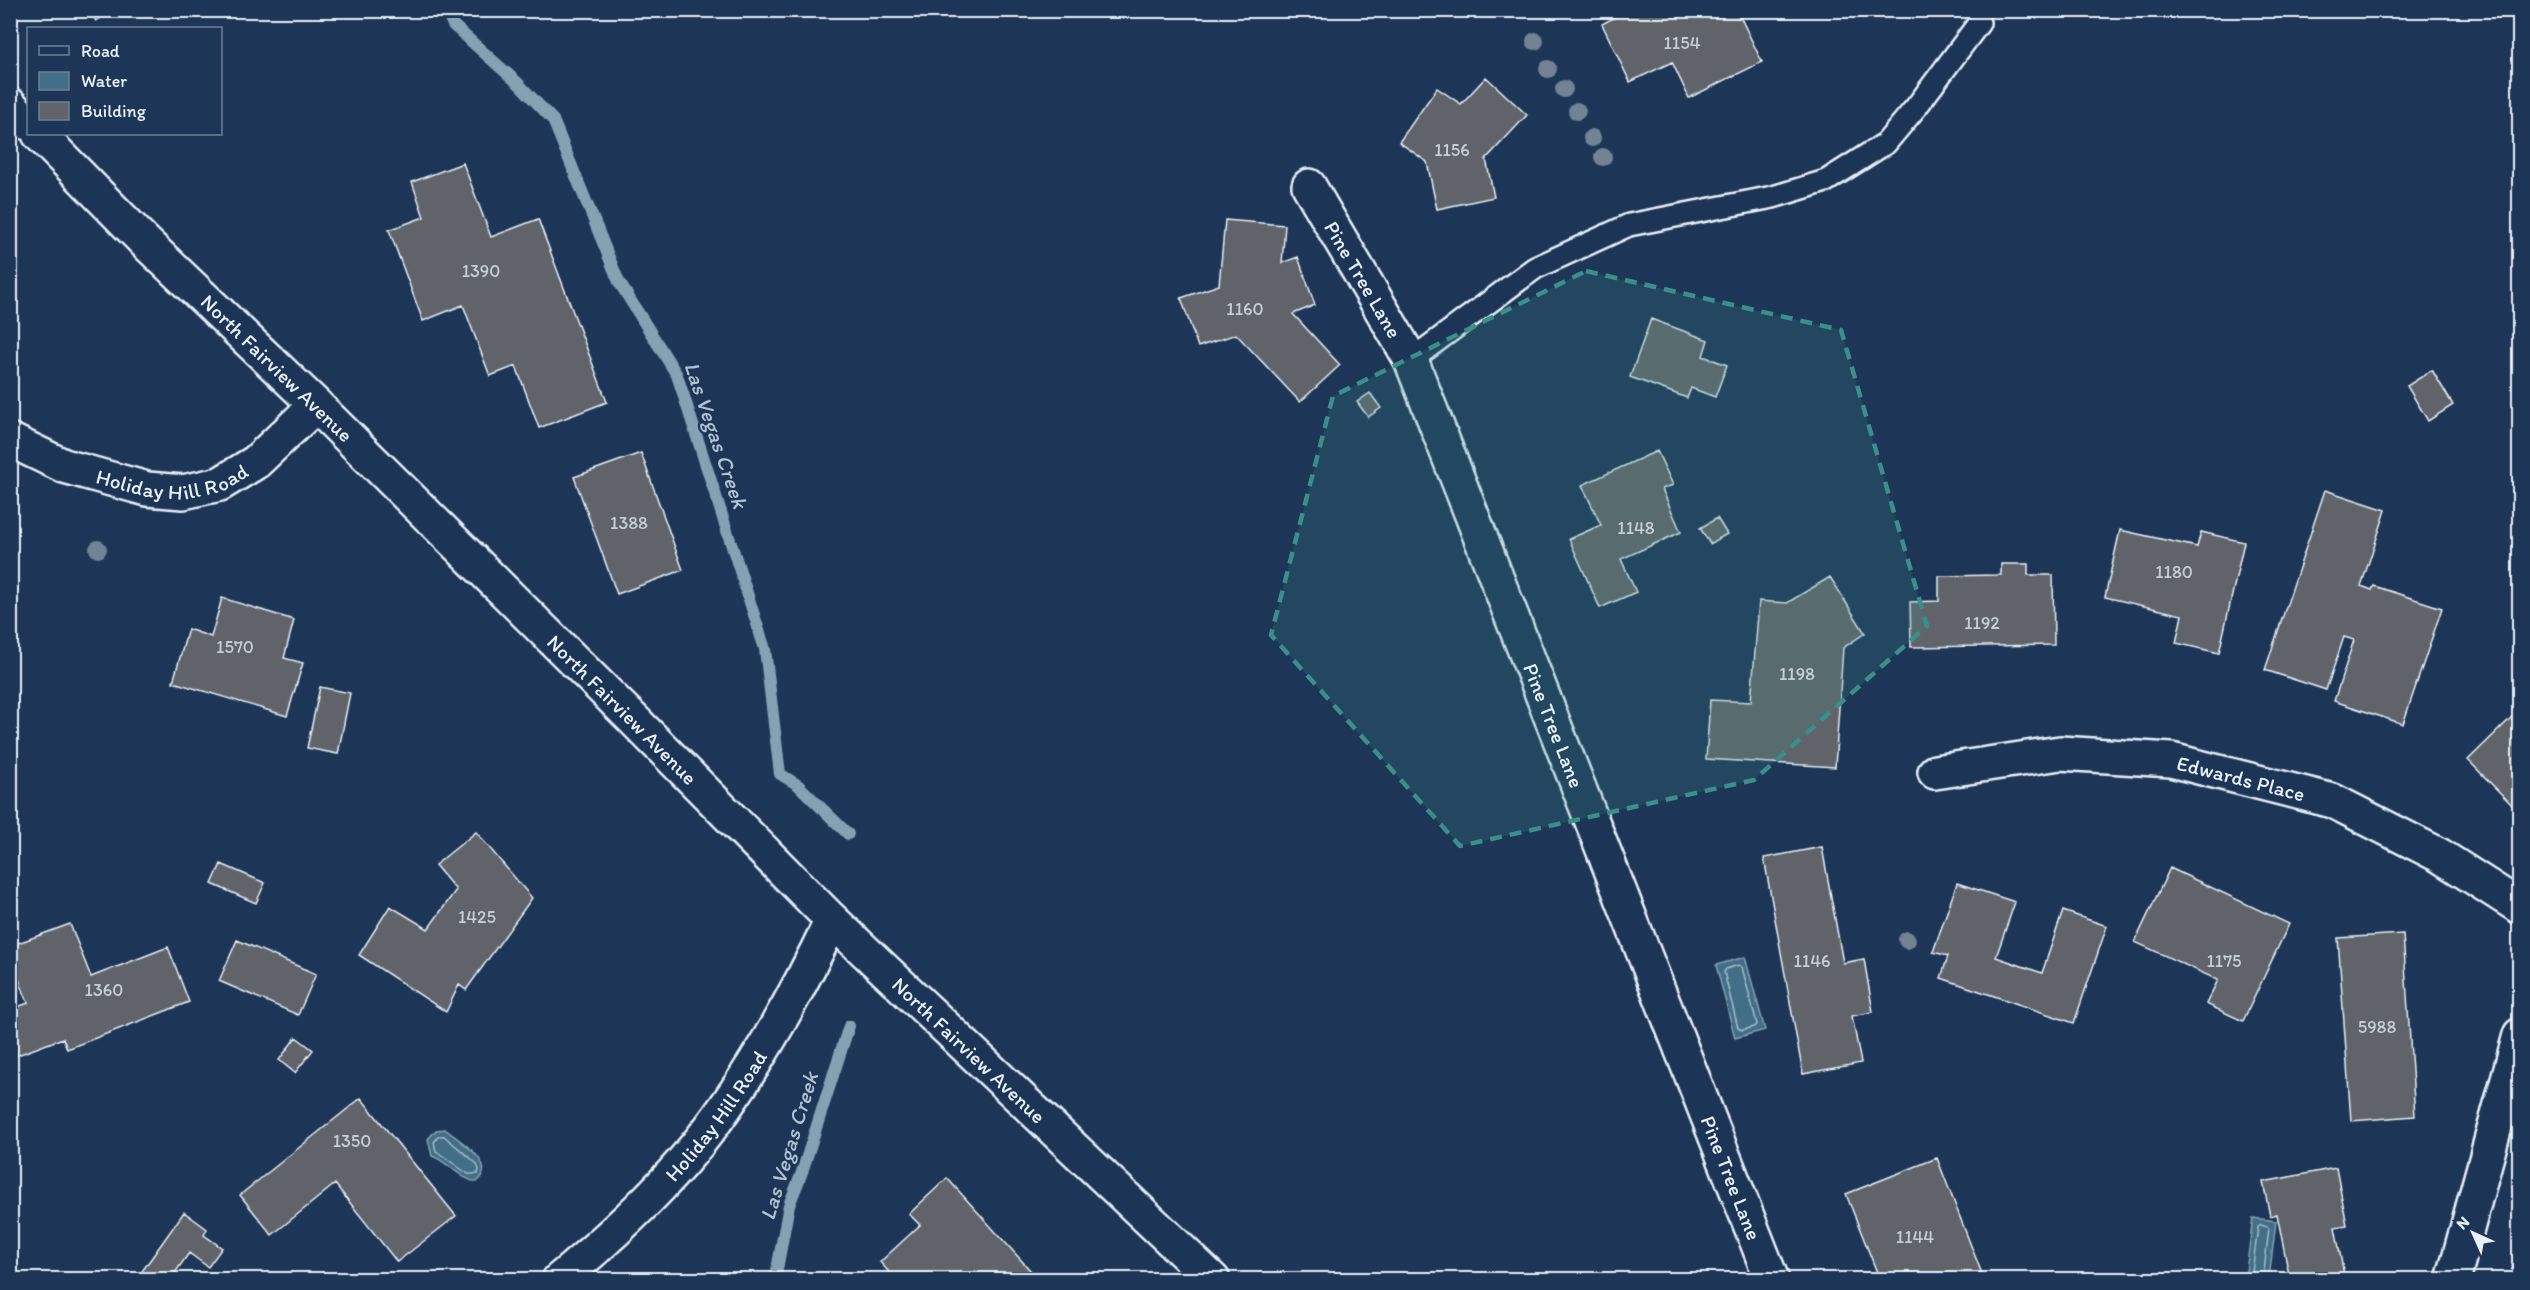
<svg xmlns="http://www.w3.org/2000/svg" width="2530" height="1290" font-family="Itim,sans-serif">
  <rect width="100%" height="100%" fill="#1d3557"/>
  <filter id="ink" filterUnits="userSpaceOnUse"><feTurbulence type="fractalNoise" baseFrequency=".0167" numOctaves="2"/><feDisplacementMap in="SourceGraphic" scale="12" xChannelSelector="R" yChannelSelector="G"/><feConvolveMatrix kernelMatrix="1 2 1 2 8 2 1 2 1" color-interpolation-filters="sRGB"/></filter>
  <g filter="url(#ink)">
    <path fill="#426e87" stroke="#84a2b4" stroke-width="1.5" d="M1745,957L1765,1030L1735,1038L1716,965Z
      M445,1129C460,1141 499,1164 477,1182C459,1179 449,1162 432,1156L428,1139L436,1130Z
      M2253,1218L2276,1221L2269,1279H2245Z"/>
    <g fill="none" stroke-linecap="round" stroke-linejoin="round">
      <path stroke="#a6bdcb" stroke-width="1.5" d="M1739,965L1742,967L1757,1024L1755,1027L1742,1030L1738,1028L1724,972L1726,969Z
        M439,1136H444L476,1163L479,1169L478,1174H468L436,1151L434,1142Z
        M2251,1280L2258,1227L2261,1225L2269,1228L2263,1280"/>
      <path stroke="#84a2b4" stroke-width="12" d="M446,10L453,25L519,84L553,120L619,282L677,375L765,649L780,774L798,785L848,834
        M775,1280L789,1205L801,1175L849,1026"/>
    </g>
    <path fill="#60646a" stroke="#e8f1f8" stroke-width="1.5" d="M89,10H114L96,21Z
      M1628,10H1737L1762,62L1689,98L1672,62L1630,82L1602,24Z
      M1486,77L1527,115L1486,159L1494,197L1437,209L1427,162L1399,142L1437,88L1461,104Z
      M463,163L491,237L538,219L607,402L539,428L516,366L490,376L463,305L423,321L389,230L424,217L412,182Z
      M1225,220L1285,225L1282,263L1298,257L1315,305L1293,314L1340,365L1300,402L1236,334L1198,347L1181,298L1219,285Z
      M1651,319L1708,340L1703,356L1727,365L1715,397L1691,388L1687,398L1630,377Z
      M2432,370L2453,405L2428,421L2407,386Z
      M1370,393L1381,408L1368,417L1357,402Z
      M1657,451L1673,485L1662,489L1681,532L1621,559L1636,592L1600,608L1569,539L1601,525L1582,485Z
      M641,453L683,570L617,594L574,477Z
      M2325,490L2386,510L2361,586L2372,590L2374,586L2442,608L2403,724L2334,701L2354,640L2344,637L2326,690L2265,670Z
      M1717,518L1727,534L1710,544L1700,528Z
      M2120,530L2197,547L2201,532L2244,542L2219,653L2176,643L2182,615L2105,597Z
      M2001,564H2028V575H2053L2054,645L1911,647L1910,602L1939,601V576L2001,575Z
      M1830,577L1865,633L1843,648L1835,767L1706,759L1710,700L1751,702L1759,601L1787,603Z
      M222,598L294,620L284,658L303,663L287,716L173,682L188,629L211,637Z
      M320,687L350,693L338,754L307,748Z
      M2520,709V804L2515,808L2468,760Z
      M476,832L532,898L466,990L459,985L446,1012L359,955L390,906L428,929L456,890L435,865Z
      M1822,847L1843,963L1864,959L1873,1012L1852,1016L1861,1063L1803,1074L1764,858Z
      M221,864L265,883L256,903L212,884Z
      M2170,868L2289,924L2243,1021L2206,1004L2218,980L2135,942Z
      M1957,883L2015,902L1996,957L2042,973L2063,911L2107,926L2074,1023L1941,978L1948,956L1933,952Z
      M70,924L91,977L168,947L189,1002L67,1049L63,1038L10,1058V1010L28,1003L10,956V946Z
      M2403,934L2415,1116L2351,1121L2338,938Z
      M237,940L316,974L298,1015L219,981Z
      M296,1037L313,1050L295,1073L279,1060Z
      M361,1098L456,1216L397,1262L335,1184L272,1235L240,1195Z
      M1937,1158L1984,1279L1880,1280L1846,1194Z
      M2336,1168L2347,1225L2335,1227L2345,1280H2290L2277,1214L2270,1216L2263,1182Z
      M947,1178L1039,1280H896L880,1262L920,1225L909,1214Z
      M184,1212L207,1229L204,1235L222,1248L208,1267L189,1253L170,1280H141L138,1277Z"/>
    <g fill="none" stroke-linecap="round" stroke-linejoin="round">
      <defs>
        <path id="lane" d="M1411,360L1535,268L1629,225L1773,197L1826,181L1886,143L1917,106L1979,23"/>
        <g id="street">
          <path d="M10,105L28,123"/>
          <path id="s1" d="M1309,186L1411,360L1772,1280"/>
          <path id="s2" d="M10,440L64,466L147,489L183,492L220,484L256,462L316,405L144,241L39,134"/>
          <path id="s3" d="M1935,772L2060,753L2171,760L2333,801L2439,855L2520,907"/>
          <path id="s4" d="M559,1280C620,1229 681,1172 726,1106C766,1049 802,983 832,920"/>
          <path d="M2453,1280L2520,1035"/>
        </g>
        <g id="secondary">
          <path id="s5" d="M316,405L633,719L832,920L1213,1280"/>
        </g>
      </defs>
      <use href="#lane" stroke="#e8f1f8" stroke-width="26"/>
      <use href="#street" stroke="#e8f1f8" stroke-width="38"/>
      <use href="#secondary" stroke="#e8f1f8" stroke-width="38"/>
      <use href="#lane" stroke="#1d3557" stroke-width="21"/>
      <use href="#street" stroke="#1d3557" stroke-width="33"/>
      <use href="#secondary" stroke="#1d3557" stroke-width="33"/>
    </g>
    <g fill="#718394">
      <circle cx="1535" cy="41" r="9"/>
      <circle cx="1548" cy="69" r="9"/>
      <circle cx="1564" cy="89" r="9"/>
      <circle cx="1577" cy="111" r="9"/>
      <circle cx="1592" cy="138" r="9"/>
      <circle cx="1603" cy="157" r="9"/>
      <circle cx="98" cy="549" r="9"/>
      <circle cx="1907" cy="940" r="9"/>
    </g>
  </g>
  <path fill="#3a8f8a" fill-opacity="0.2" stroke="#3a8f8a" stroke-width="4.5" stroke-dasharray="12 8" stroke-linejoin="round" d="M1586,271L1841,330L1927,626L1754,780L1460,846L1271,635L1333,396Z"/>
  <g text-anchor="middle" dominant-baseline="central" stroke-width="4.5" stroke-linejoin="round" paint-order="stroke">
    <g font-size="18" fill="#c6ced4">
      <text x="1682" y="43">1154</text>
      <text x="1452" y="150">1156</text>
      <text x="481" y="271">1390</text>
      <text x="1245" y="309">1160</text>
      <text x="629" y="523">1388</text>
      <text x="1636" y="528">1148</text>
      <text x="2174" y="572">1180</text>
      <text x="1982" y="623">1192</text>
      <text x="235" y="647">1570</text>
      <text x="1797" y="674">1198</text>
      <text x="477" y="917">1425</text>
      <text x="1812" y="961">1146</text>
      <text x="2224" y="961">1175</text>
      <text x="104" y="990">1360</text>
      <text x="2377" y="1027">5988</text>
      <text x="352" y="1141">1350</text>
      <text x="1915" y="1237">1144</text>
    </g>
    <g font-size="21" fill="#e8f1f8" stroke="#1d3557">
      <text stroke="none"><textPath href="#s1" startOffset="108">Pine Tree Lane</textPath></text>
      <text transform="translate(277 368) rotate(44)">North Fairview Avenue</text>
      <text stroke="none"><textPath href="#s2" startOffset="172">Holiday Hill Road</textPath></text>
      <text stroke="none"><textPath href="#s5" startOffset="432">North Fairview Avenue</textPath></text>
      <text stroke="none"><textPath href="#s1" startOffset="594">Pine Tree Lane</textPath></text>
      <text stroke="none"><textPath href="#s3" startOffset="310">Edwards Place</textPath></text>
      <text stroke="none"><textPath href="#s5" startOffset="918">North Fairview Avenue</textPath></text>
      <text stroke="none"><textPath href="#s4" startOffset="228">Holiday Hill Road</textPath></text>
      <text stroke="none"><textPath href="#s1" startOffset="1080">Pine Tree Lane</textPath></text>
    </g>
    <g font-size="22" font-style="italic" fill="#aec3d0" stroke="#1d3557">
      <text transform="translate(716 435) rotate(71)">Las Vegas Creek</text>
      <text transform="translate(789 1146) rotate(-73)">Las Vegas Creek</text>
    </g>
  </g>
  <rect width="2530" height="1290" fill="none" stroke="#1d3557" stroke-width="36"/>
  <rect x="18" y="18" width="2494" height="1254" fill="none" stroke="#e8f1f8" stroke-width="2" filter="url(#ink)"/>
  <rect x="27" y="27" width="195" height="108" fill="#1d3557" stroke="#6e8097" stroke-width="1.5"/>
  <rect x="39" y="46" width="30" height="9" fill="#1d3557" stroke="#6e8097" stroke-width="1.5"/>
  <text x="81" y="57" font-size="18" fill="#e8f1f8">Road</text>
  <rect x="39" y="72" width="30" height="18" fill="#426e87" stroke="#6e8097" stroke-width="1.5"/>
  <text x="81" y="87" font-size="18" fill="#e8f1f8">Water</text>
  <rect x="39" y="102" width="30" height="18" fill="#60646a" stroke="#6e8097" stroke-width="1.5"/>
  <text x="81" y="117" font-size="18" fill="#e8f1f8">Building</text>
  <g transform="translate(2473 1233) rotate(315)" stroke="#1d3557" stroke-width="4.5" paint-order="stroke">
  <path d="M0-4.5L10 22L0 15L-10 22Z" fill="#e8f1f8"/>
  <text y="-9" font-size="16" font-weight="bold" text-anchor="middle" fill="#e8f1f8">N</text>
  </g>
</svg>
